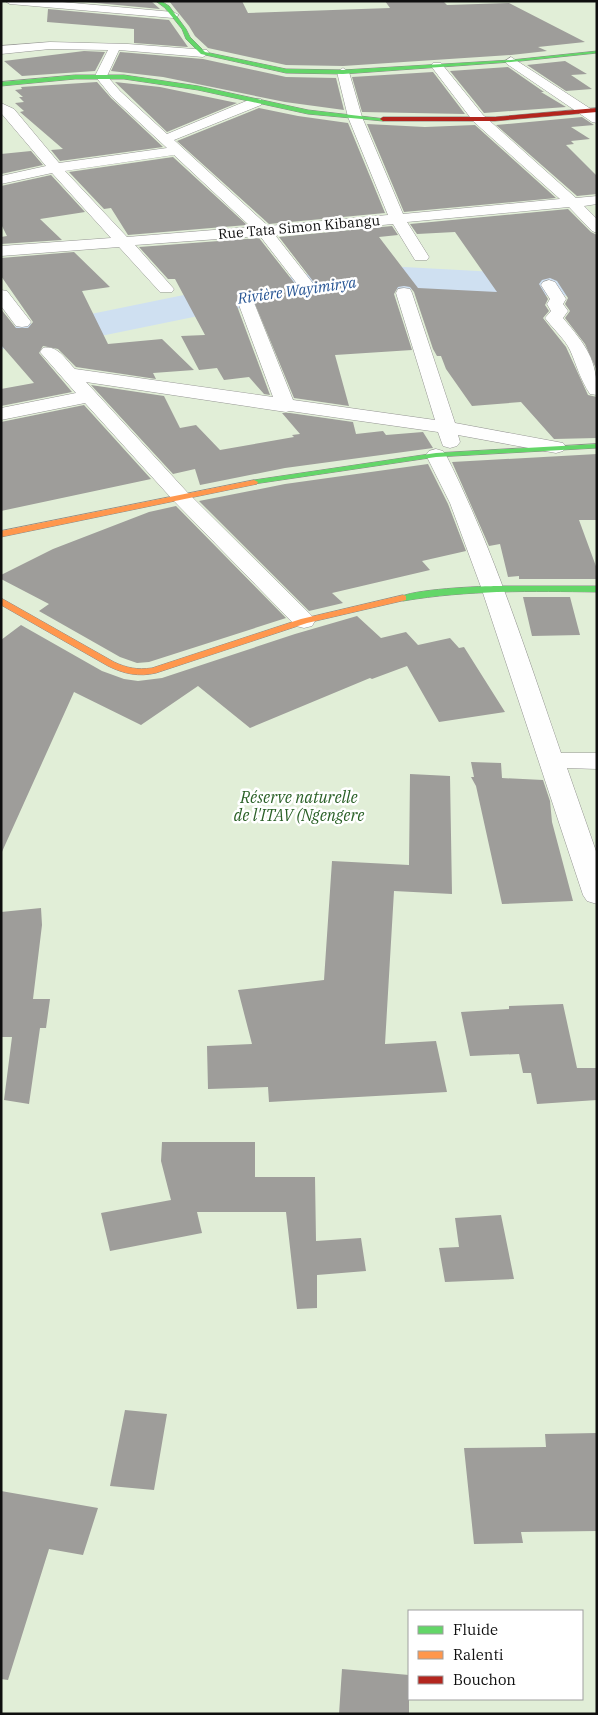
<svg xmlns="http://www.w3.org/2000/svg" width="598" height="1715" font-family="'IBM Plex Serif',serif">
  <rect width="100%" height="100%" fill="#fafaf5"/>
  <path fill="#e1eed7" fill-rule="evenodd" d="M1,1H597V1714H1ZM409,1611H582V1699H409Z"/>
  <g fill="none" stroke-linecap="round" stroke-linejoin="round">
    <path fill="#cfe0f1" fill-rule="evenodd" d="M404,267L514,273L597,274V296L514,295L404,289L323,294L218,312L91,338L12,351L1,348V330L12,327L91,314L218,288L323,272Z"/>
  </g>
  <path fill="#9e9d9a" d="M75,1H151L160,9Z
    M169,1H242L248,13L390,8L385,1H443L447,5L509,3L585,42L538,47L547,51L511,55L343,66L286,65L208,48L195,36L189,26Z
    M48,9L169,20L188,47L134,43V29L47,22Z
    M84,51L105,52L95,71L22,76L4,61Z
    M120,52L203,59L286,77L336,78L344,110L285,102L163,77L111,71Z
    M565,61L587,74L571,75L592,89L566,91L527,65Z
    M508,67L544,92H541L566,107L484,113L450,71Z
    M433,72L465,114L362,112L352,77Z
    M97,82L111,98L163,147L60,161L51,150L63,149L20,112L24,111L15,103L24,102L19,97H23L15,90L22,89L21,87Z
    M115,82L160,87L237,103L167,132Z
    M259,108L298,116L348,123L385,213L269,224L177,141Z
    M582,117L594,125L571,127L590,139L571,141L574,144L566,145L597,176V194L577,196L496,125Z
    M367,124L425,127L475,125L556,198L404,212Z
    M31,151L43,165L1,174V154Z
    M173,157L247,225L128,235L111,208L104,209L69,172Z
    M51,175L85,212L40,219L62,240L1,244V237L7,236L1,224V186Z
    M568,209L591,232L597,235V371L585,344L565,318L570,311L565,304L568,298L557,281L550,278L542,280L539,284L548,299L545,305L549,311L543,318L566,347L588,395L597,397V438L554,439L521,402L472,406L446,369L441,356H437L433,349L414,292L410,287L404,286L398,287L394,294L412,350L335,355L349,406L294,398L253,299H241L237,306L270,395L264,394L249,377L224,380L217,368L199,370L181,336L205,335L175,279H168L139,247L259,238L300,290L313,291L316,285L279,237L392,226L398,235L379,237L418,288L497,292L455,232L417,234L410,224Z
    M74,252L110,287L82,291L108,344L162,339L194,370L153,373L156,379L76,367L58,349L43,346L39,353L72,392L1,406V389L34,383L1,345V309L16,328H28L33,322L1,276V258Z
    M91,385L164,396L180,428L196,425L220,450L294,437L292,435L300,434L282,413H290L353,422L356,434L383,431L386,435L423,432L433,448L285,468L200,485L195,469L173,474Z
    M84,405L151,479L1,511V422Z
    M597,454V520H579L597,569V579H519V576L508,577L500,544L489,546L452,462Z
    M428,464L448,504L466,551L422,561L430,570L332,593L343,603L309,611L199,501L285,484Z
    M176,506L286,618L149,662L137,663L120,657L39,611L49,604L1,579V575L53,549L149,512Z
    M523,597H570L580,635L532,636Z
    M357,616L381,638L406,632L418,645L450,638L459,648L464,647L505,712L439,722L407,666L372,679L370,678L250,728L198,686L141,725L74,692L1,854V640L21,625L102,671L124,679L138,681L162,678L295,634Z
    M471,762L501,763L502,778L543,780L550,801L552,822L573,901L502,904L476,786L471,777H474Z
    M410,774L450,776L452,894L394,891L385,1044L436,1041L447,1092L269,1102L268,1087L208,1089L207,1046L252,1044L238,990L324,980L332,861L409,865Z
    M41,908L42,925L33,999H50L46,1028H40L29,1104L4,1100L12,1037H1V912Z
    M563,1004L577,1068H597V1100L537,1104L531,1073H523L519,1054L470,1056L461,1012L509,1009V1006Z
    M162,1142H255V1177H315L316,1241L361,1238L366,1271L317,1275V1308L297,1309L286,1212H197L202,1233L110,1251L101,1213L171,1200L161,1161Z
    M501,1215L514,1279L445,1282L439,1248L459,1247L455,1218Z
    M125,1410L167,1414L154,1490L110,1486Z
    M597,1433V1531L521,1532L523,1543L474,1544L464,1448L546,1447L545,1434Z
    M1,1491L98,1508L83,1555L49,1549L8,1680L1,1679Z
    M342,1669L409,1675V1714H339Z"/>
  <g fill="none" stroke-linecap="round" stroke-linejoin="round">
    <defs>
      <path id="street" d="M5,1H51L173,12L179,15L173,18L10,4Z
        M50,42L128,44L207,50L209,53L203,57L119,50L107,76L120,91L167,134L251,99H261L262,102L261,105L174,140L268,226L388,215L348,117L337,72L343,68L349,72L362,117L403,214L560,199L473,121L431,66L433,63H441L483,115L576,198L597,196V204L584,206L597,219V233L592,231L569,207L407,222L429,257L427,260H415L393,224L275,235L315,286L313,289H301L260,236L135,245L174,289L172,292H160L119,247L1,256V246L111,238L52,173L1,184V176L46,166L1,113V103L14,109L59,163L167,148L112,97L95,76L108,50L50,49L1,54V46ZM174,155L251,227L127,237L65,171Z
        M511,57L597,113V123L592,122L507,64L505,61Z
        M549,280L555,282L566,299L563,304L568,311L563,318C586,346 597,358 597,395L590,394C580,379 577,366 570,350C565,339 553,329 545,318L551,311L547,304L550,299L541,285L543,282Z
        M404,288L410,289L412,293L455,423L563,443L566,447L563,451L556,453L458,435L460,442L457,446L450,448L443,446L438,432L290,411L286,412L86,382L187,492L312,616L315,621L312,626L304,628L296,626L173,500L85,403L1,420V408L76,393L40,352L43,348C58,345 65,359 75,369L273,397L239,305L241,301H253L255,305L293,400L435,420L396,293L398,289Z
        M1,290L7,291L28,318L31,322L28,326L22,327L16,326L1,306Z
        M436,449L443,451L446,455C494,550 526,652 561,753H597V769L567,768L597,854V904L587,901L583,895L481,587L450,503L426,455L429,451Z"/>
      <path id="fast" d="M156,1H161L169,6L186,29L190,37L205,52L286,69L343,70L511,60L597,51V53L511,62L343,74L286,73L201,54L186,39L182,29L165,8Z
        M75,75H124L198,86L308,110L386,119L383,121L308,114L198,90L124,79H75L1,86V82Z
        M597,444V448L436,457L254,484L250,482L254,480L436,453Z
        M500,586H597V592C532,591 468,590 403,601L398,598C410,589 482,586 500,586Z"/>
      <path id="slow" d="M254,480L258,482L257,484L1,537V531Z
        M403,595L406,596V600L307,623L156,673C139,677 124,674 108,666L1,605V598L114,662C127,668 137,670 152,668L301,619Z"/>
      <path id="jam" d="M597,108V112L495,121H383L380,119L383,117H495Z"/>
    </defs>
    <use href="#street" stroke="#959593" stroke-width="1"/>
    <use href="#fast" stroke="#8b8b89" stroke-width="1"/>
    <use href="#slow" stroke="#8b8b89" stroke-width="1"/>
    <use href="#jam" stroke="#8b8b89" stroke-width="1"/>
    <use href="#street" fill="#fefefe" fill-rule="evenodd"/>
    <use href="#fast" fill="#63d668" fill-rule="evenodd"/>
    <use href="#slow" fill="#ff974d" fill-rule="evenodd"/>
    <use href="#jam" fill="#b3261e" fill-rule="evenodd"/>
  </g>
  <g text-anchor="middle" dominant-baseline="central" stroke-width="5" stroke-linejoin="round" paint-order="stroke">
    <g font-size="14" fill="#0f0f0f" stroke="#fff">
      <text transform="translate(299 227) rotate(-5)">Rue Tata Simon Kibangu</text>
    </g>
    <g font-size="15" font-style="italic" fill="#265493" stroke="#fff">
      <text transform="translate(297 290) rotate(-8)">Rivière Wayimirya</text>
    </g>
    <g font-size="16" font-style="italic" fill="#2a6026" stroke="#fff">
      <text x="299" y="797">Réserve naturelle<tspan x="299" dy="18">de l'ITAV (Ngengere</tspan></text>
    </g>
  </g>
  <rect width="598" height="1715" fill="none" stroke="#0f0f0f" stroke-width="5"/>
  <rect x="408" y="1610" width="175" height="90" fill="#ffffff" stroke="#9f9f9f"/>
  <rect x="418" y="1626" width="25" height="8" fill="#63d668" stroke="#9f9f9f"/>
  <text x="453" y="1635" font-size="15" fill="#0f0f0f">Fluide</text>
  <rect x="418" y="1651" width="25" height="8" fill="#ff974d" stroke="#9f9f9f"/>
  <text x="453" y="1660" font-size="15" fill="#0f0f0f">Ralenti</text>
  <rect x="418" y="1676" width="25" height="8" fill="#b3261e" stroke="#9f9f9f"/>
  <text x="453" y="1685" font-size="15" fill="#0f0f0f">Bouchon</text>
</svg>
